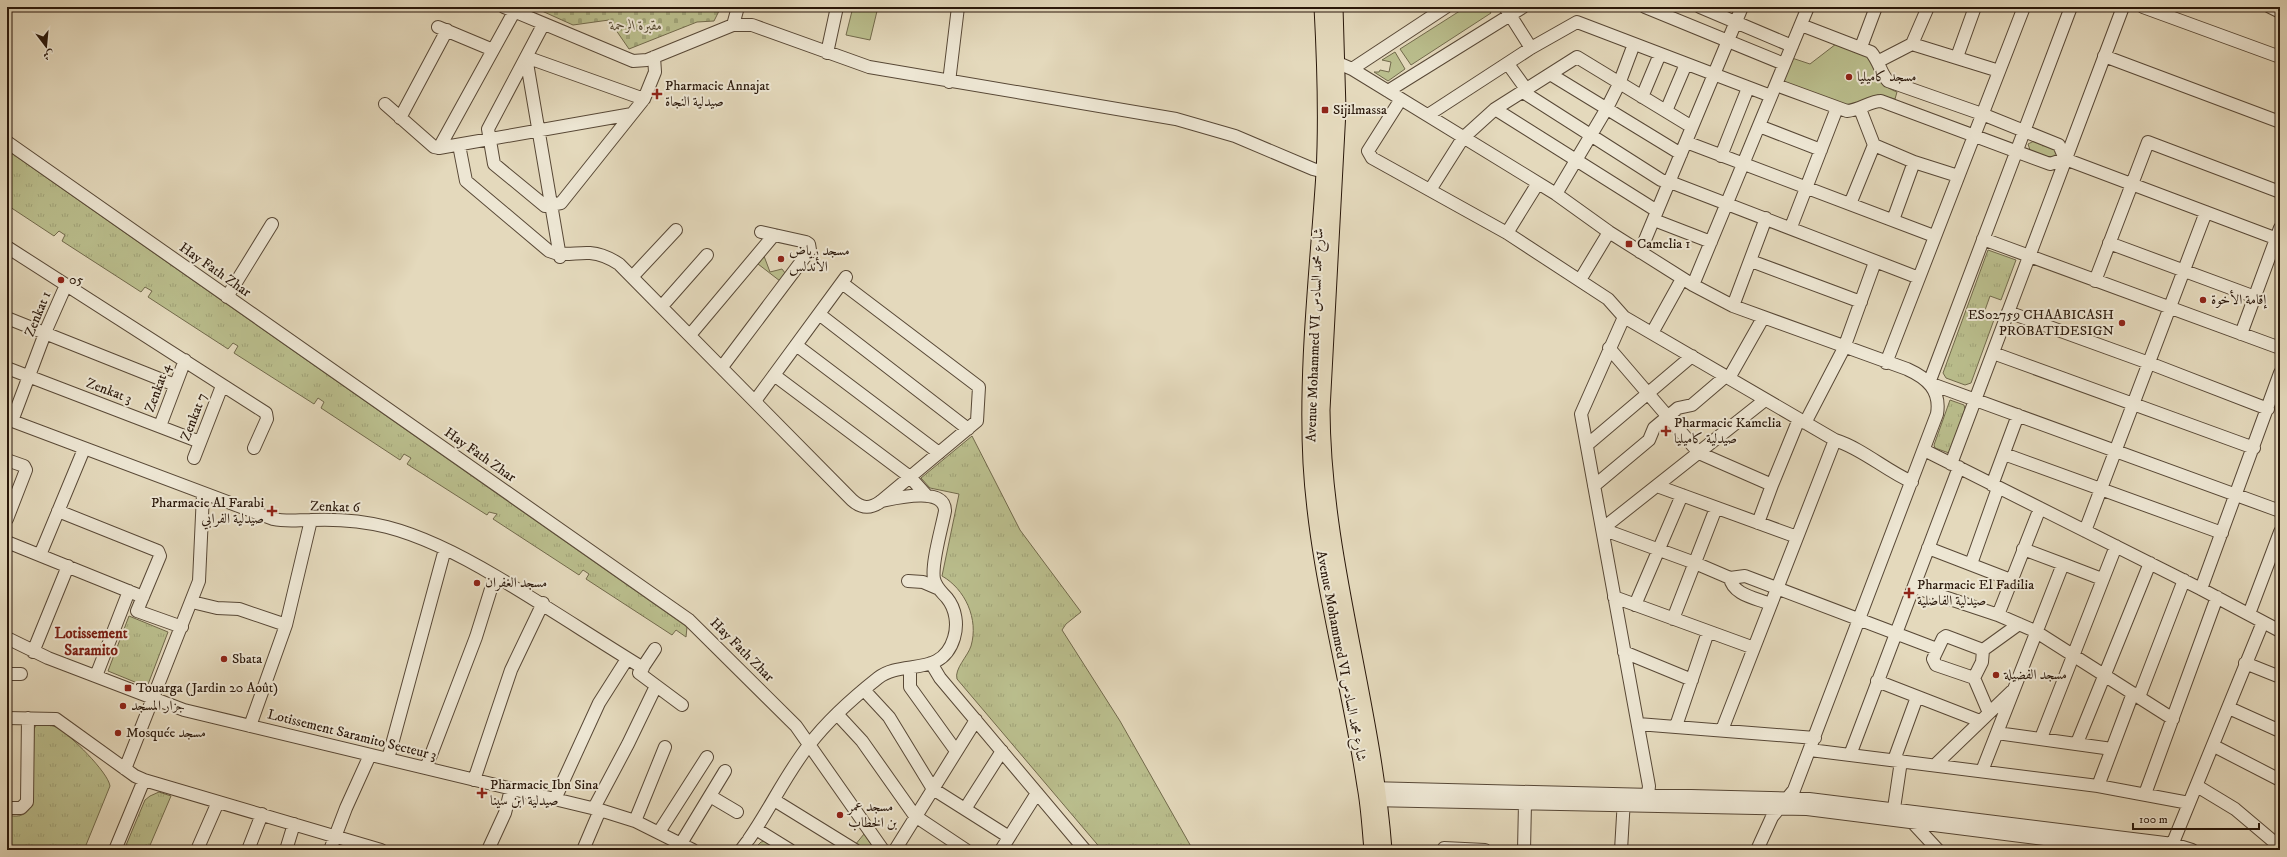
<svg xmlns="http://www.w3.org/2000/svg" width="2287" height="857" font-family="'IM FELL DW Pica',Amiri,serif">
  <defs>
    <pattern id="grass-tufts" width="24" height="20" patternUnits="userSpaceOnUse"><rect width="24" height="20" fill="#babe8d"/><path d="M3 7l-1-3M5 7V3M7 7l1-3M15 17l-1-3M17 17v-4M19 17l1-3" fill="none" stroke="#a0a378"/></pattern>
    <pattern id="cemetery-stones" width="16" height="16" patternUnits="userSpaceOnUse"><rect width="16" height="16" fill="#babe8d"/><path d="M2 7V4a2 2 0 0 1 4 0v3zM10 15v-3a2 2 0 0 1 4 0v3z" fill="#a0a378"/></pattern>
  </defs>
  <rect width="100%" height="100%" fill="#e4d9bc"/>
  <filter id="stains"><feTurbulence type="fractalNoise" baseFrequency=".005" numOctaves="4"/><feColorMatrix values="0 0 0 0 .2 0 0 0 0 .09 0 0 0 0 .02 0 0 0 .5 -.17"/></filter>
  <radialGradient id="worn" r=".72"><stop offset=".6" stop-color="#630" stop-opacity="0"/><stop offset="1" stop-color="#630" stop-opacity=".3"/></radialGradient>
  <path fill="url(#grass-tufts)" stroke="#726a4c" d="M2034,141L2056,149L2059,154L2053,159L2030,150L2028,144Z
    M7,150L667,613L687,627L686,637L676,630L672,635L586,579L589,574L583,570L579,575L493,519L497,514L489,512L487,515L407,464L411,458L404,454L400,460L321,408L324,402L318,398L314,404L234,353L238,346L233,343L228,349L148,297L152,291L145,287L141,292L62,241L65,235L59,231L54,236L7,205Z
    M1988,250L2016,260L2001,300L1990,296L1984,313L1995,317L1971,383L1965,385L1946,378L1943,373Z
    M1950,400L1964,405L1965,409L1949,453L1935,448L1934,445Z
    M972,436L1020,530L1081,612L1066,624L1062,630L1120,721L1193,850H1102L957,679C954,669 968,656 971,646C979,619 965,589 942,576L959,494L930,488L921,478Z
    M129,616L168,632L147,687L108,671Z
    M36,725C43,725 51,724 58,728C70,735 108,772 110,786L84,850H7V815C15,817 24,817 29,809C35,801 33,742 34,729Z
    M159,792L171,796L148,850H124L145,800L150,796Z
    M765,841L779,850H766L758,845L761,842Z"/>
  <path fill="url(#cemetery-stones)" stroke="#726a4c" d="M533,7H721L714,21L697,22L629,49L609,20L573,25Z"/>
  <path fill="#babe8d" stroke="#726a4c" d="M853,7H878L870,40L846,35Z
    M1466,7H1487L1491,13L1411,65L1400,49Z
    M1836,44C1845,47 1862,50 1868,57C1883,73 1873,83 1897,92L1895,99L1878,95L1848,106L1783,82L1792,58L1810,64Z
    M1395,52L1405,69L1388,81L1374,72H1379L1380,70L1389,72L1391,62L1382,60Z
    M764,256L770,272L782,269L785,273L780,281L758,264Z
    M864,834L875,850H863L855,845Z"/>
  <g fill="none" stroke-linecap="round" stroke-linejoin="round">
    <defs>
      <path id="minor" d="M504,7L633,61L647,60L733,25H752L869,67L1176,119L1235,136L1313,169L1332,174
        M1505,7L1531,48
        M1645,7L1784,64
        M1700,7L1792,46
        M2143,7L2280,57
        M2270,7L2280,12
        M543,25L488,129L494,164L545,206L561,203L644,99L655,72L654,57
        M733,25L738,7
        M1801,25L1871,52C1879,61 1881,74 1888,81L1982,114L2059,145L2065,159
        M438,27L493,50
        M1912,44L1928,7
        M1861,47L1876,7
        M827,53L837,7
        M2104,56L2280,122
        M1957,57L1975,7
        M1879,61L1912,44L1999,71
        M1328,62L1338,63L1352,69L1556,194L1609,232L1693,285L1733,306L1907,369C1927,378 1941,390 1937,414L1794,790L1772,817L1757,850
        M1508,64L1526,89
        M1352,69L1446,7
        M1550,74L1681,154
        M949,82L958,7
        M1776,85L1847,111C1860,110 1870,101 1881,101L2050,164L2065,159L2280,240
        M1388,91L1523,7
        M1523,92L1661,180L1670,182L1919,278
        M1642,97L1660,54
        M1401,99L1368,151L1372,158L1507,233L1608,299L1624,317L1835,440C1863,449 1885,470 1912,482
        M385,104L434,147L439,148L632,114
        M1495,109L1657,211
        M1860,109L1874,145L1914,162L1958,176
        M1666,111L1686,64
        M1428,115L1531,48L1577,22L1771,96
        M400,118L447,30
        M1759,126L1821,150
        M7,142L689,620L796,726L883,850
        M1686,142L1934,236
        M459,145L466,181L549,251C562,257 576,252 590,253C601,254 610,258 619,264L852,500C862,509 870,509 880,502L977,421L979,387L842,283
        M439,148L514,12
        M1721,156L1748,88
        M1430,190L1463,138L1495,109L1577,57L1692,127
        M1556,194L1607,108L1619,84L1634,44
        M1850,204L1874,145
        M1654,220L1711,242
        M1893,220L1914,162
        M1791,227L1837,108
        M1507,233L1538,183
        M1983,239L2280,348
        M2109,243L2255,297
        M7,247L266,413L267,419L254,448
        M1640,252L1742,7
        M560,257L526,57L644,99
        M1751,261L1861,302
        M633,276L676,230
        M1580,280L1609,232
        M2095,281L2148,142L2280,192
        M1693,285L1808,7
        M227,297L272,224
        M662,306L707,255
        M1733,306L1766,218
        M2008,312L2149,363L2268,409
        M819,314L968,429
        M1624,317L1581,414L1649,786L1648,795
        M7,318L175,385
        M1652,333L1682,279
        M2241,334L2280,228
        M690,335L774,235
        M796,345L939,453
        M1609,348L1699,453L1772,485L1758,523
        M1993,353L2254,448
        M1886,363L2024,7
        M722,367L810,250L809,244L806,242L761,232
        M7,368L200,442
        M774,375L910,477L927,496
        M1729,378L1763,318
        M1929,383L2071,7
        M1929,383L2280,511
        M755,401L846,277
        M7,419L273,519C287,522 298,520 312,520C336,519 363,521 387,527C426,537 462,556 497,577C546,606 594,638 643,668
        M12,421L47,328L66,285
        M1805,423L1844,348L1875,262
        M160,426L185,360
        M1587,445L1692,356
        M1924,450L2201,589L2280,631
        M2004,454L2222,533
        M194,458L222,386
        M7,460L24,466L26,470L7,519
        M1951,464L2123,7
        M1772,485L1799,419
        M1992,485L2018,415
        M1594,486L1649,440L1654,428L1678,408L1692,405L1726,376
        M1657,486L1797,537
        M58,511L158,551L160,556L137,611L182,627
        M1602,529L1765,400
        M1602,529L1695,563L1730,578C1733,595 1756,598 1770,604
        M2085,531L2206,212
        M7,542L143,597
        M1928,548L2011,580
        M40,555L84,449
        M1971,564L1998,488
        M2063,564L2102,579
        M1730,578L1745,576L1937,649
        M908,581L923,582L937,588
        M1914,587L1998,615L2035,631L2173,719
        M2201,589L2280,373
        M1614,597L1754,648
        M192,602L217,608L239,609L286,625
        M1635,605L1682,495
        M2249,614L2280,532
        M1998,615L2040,508
        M1673,619L1716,508
        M7,638L48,658L184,710L600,810L635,821L693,850
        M655,649L639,673L682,705
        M33,652L68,566
        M1624,652L1692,680
        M931,663L940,678L1085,850
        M2245,663L2280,677
        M910,669V687L956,751
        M7,674H21
        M96,676L129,591
        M1974,678L1936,665L1933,659L1943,638L1946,636L1983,650
        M1877,681L1980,721
        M864,690L889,717L933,789L1009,837
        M2139,697L2184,580
        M2229,708L2280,731
        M1989,713L1974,678L1982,662L1983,650L2019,624
        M837,714L862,741L915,816L966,850
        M7,718L56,719L135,776L144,780L381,850
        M1638,724L1815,738
        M250,726L286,625L311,520
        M1676,726L1708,632
        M1722,730L1835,440
        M1997,733L2112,749
        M2041,738L2116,546
        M2077,743L2150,563
        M2214,746L2280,780
        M1810,750L2098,786L2189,803
        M1850,755L1959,467
        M388,759L445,549
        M1894,760L1917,697
        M1935,765L2012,691
        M426,768L476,637L495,576
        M125,769L199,581L203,494
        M1982,771L2063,564L2023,549
        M474,780L511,670L543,603
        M2098,786L2133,693
        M2197,786L2235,809L2280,847
        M1369,788L1809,799L2173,844L2192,850
        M2145,794L2217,597
        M710,796L737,812
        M555,799L599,703L627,659
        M774,800L855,850
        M1370,800L1807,809L2131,850
        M7,808H21L27,802L28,718
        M594,808L628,744L656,686
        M965,809L1002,751
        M1893,815L1901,761
        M1914,820L1913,823L1938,850
        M635,821L665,747
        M756,829L790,850
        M659,832L707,757
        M749,839C770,809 786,774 809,745C828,720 854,697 878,678C902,659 942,678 954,638C958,625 956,609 947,598C942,592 936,588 934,579C931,564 942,527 945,511C945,486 896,498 881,501
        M115,850L144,780
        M197,850L218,802
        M248,850L262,814
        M286,850L294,824
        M330,850L346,808L370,755
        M488,850L505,813L511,789
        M583,850L600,810
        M677,850L725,771
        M741,850L747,842
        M895,850L976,720
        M1001,850L1037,793
        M1444,850V848L1485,850
        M1524,850L1525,803
        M1621,850L1624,799
        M2170,850L2263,622"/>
      <path id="major" d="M1322,7C1325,62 1327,118 1324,173C1318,269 1306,366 1311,463C1317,572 1349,678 1365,786C1369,807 1370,829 1372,850
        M1335,7L1338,110L1322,410C1323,559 1373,702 1384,850"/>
    </defs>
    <use href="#minor" stroke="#584836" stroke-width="14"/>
    <use href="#major" stroke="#29170a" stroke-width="17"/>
    <use href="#minor" stroke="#ede6d3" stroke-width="12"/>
    <use href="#major" stroke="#e4d9bc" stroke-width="15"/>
  </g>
  <g fill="#8f2418" stroke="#ede6d3" stroke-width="1.5">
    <circle cx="1849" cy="77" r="4"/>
    <path d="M655 88h4v4h4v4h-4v4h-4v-4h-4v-4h4z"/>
    <rect x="1321" y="106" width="8" height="8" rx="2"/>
    <rect x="1625" y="240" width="8" height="8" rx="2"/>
    <circle cx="781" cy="259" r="4"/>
    <circle cx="61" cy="280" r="4"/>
    <circle cx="2203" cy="300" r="4"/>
    <circle cx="2122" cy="323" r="4"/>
    <path d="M1664 425h4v4h4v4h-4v4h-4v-4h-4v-4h4z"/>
    <path d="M270 505h4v4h4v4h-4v4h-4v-4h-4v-4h4z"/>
    <circle cx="477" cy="583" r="4"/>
    <path d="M1907 587h4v4h4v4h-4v4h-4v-4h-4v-4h4z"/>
    <circle cx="224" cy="659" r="4"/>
    <circle cx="1996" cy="675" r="4"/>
    <rect x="124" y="684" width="8" height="8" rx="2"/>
    <circle cx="123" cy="706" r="4"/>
    <circle cx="118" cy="733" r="4"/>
    <path d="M480 787h4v4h4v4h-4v4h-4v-4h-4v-4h4z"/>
    <circle cx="840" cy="815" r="4"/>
  </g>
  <g text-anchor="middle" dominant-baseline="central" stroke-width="4" stroke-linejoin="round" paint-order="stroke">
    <g font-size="14" font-style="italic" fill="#544931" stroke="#ede6d3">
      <text x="636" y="26">مقبرة الرحمة</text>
    </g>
    <g font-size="14" fill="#29170a" stroke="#ede6d3" text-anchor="start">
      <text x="1857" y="77">مسجد كاميليا</text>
      <text x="665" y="86">Pharmacie Annajat<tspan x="665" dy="16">صيدلية النجاة</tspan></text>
      <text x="1333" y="110">Sijilmassa</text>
      <text x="1637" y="244">Camelia 1</text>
      <text x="789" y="251">مسجد رياض<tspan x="789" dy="16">الأندلس</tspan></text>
      <text x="69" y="280">05</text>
      <text x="2211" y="300">إقامة الأخوة</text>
      <text x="2114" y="315" text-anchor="end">ES02759 CHAABICASH<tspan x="2114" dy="16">PROBATIDESIGN</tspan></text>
      <text x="1674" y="423">Pharmacie Kamelia<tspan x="1674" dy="16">صيدلية كاميليا</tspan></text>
      <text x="264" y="503" text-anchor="end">Pharmacie Al Farabi<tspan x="264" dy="16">صيدلية الفرابي</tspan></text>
      <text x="485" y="583">مسجد الغفران</text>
      <text x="1917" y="585">Pharmacie El Fadilia<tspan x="1917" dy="16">صيدلية الفاضلية</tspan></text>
      <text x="232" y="659">Sbata</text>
      <text x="2004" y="675">مسجد الفضيلة</text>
      <text x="136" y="688">Touarga (Jardin 20 Août)</text>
      <text x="131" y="706">جزار المسجد</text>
      <text x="126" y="733">Mosquée مسجد</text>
      <text x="490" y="785">Pharmacie Ibn Sina<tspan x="490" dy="16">صيدلية ابن سينا</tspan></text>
      <text x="848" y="807">مسجد عمر<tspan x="848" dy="16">بن الخطاب</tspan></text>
    </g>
    <g font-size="14" fill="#29170a" stroke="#ede6d3">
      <text transform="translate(215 270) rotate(35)">Hay Fath Zhar</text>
      <text transform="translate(38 314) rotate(-68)">Zenkat 1</text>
      <text transform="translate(1315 335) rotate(-88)">Avenue Mohammed VI شارع محمد السادس</text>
      <text transform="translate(158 388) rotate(-70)">Zenkat 4</text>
      <text transform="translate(109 391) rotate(21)">Zenkat 3</text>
      <text transform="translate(194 417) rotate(-69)">Zenkat 7</text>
      <text transform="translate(480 455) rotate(35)">Hay Fath Zhar</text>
      <text transform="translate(335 507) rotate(2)">Zenkat 6</text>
      <text transform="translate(742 650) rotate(45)">Hay Fath Zhar</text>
      <text transform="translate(1341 656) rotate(79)">Avenue Mohammed VI شارع محمد السادس</text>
      <text transform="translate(352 735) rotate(14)">Lotissement Saramito Secteur 3</text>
    </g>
    <g font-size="15" font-weight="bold" fill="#7a1f14" stroke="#ede6d3">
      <text x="91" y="633">Lotissement<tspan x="91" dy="17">Saramito</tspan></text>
    </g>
  </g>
  <rect width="2287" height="857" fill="none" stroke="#e4d9bc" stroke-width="24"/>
  <rect x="8" y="8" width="2271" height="841" fill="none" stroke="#29170a" stroke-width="2"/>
  <rect x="12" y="12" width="2263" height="833" fill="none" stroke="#29170a"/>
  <g transform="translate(46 46) rotate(164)" stroke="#ede6d3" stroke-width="3" paint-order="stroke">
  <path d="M0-3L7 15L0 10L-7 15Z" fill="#29170a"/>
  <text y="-6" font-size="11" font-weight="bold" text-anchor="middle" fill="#29170a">ش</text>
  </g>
  <path d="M2133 823v6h126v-6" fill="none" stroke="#29170a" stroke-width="2"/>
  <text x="2139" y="823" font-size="12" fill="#29170a" stroke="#ede6d3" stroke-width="3" paint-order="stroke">100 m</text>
  <rect width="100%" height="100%" filter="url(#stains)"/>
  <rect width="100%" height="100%" fill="url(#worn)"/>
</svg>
